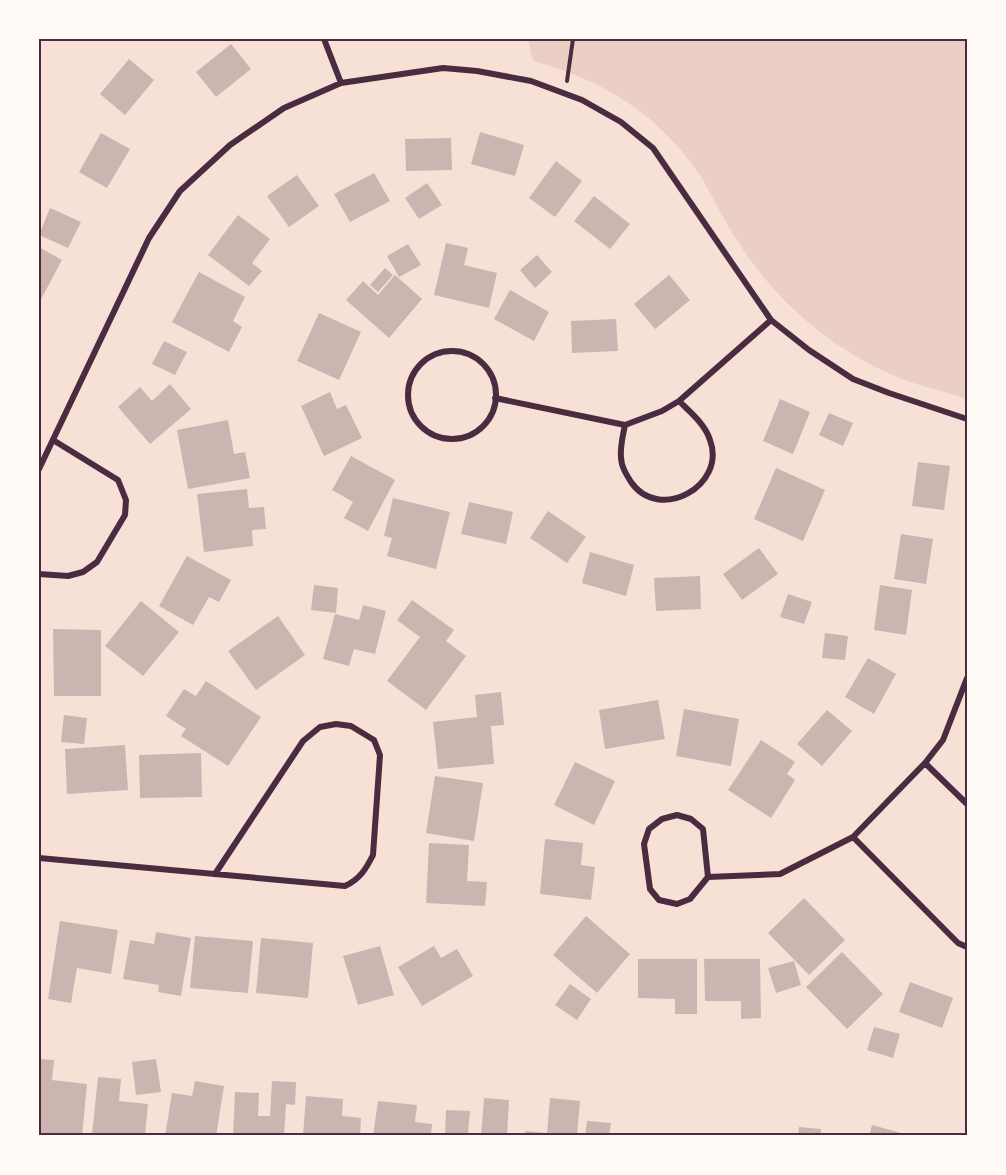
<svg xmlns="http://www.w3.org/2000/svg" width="1006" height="1175" font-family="Ubuntu,sans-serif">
  <rect width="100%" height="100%" fill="#f7e1d7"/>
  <path fill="#ebcfc5" d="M528,39H967V399C945,391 923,387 902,379C857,361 815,332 782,298C762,277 745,254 730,229C720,212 711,194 701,177C660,115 604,80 533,61Z"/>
  <path fill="#ccb4b1" d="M231,44L251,69L216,97L196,72Z
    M129,59L154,80L125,115L100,94Z
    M480,132L524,145L515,176L471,164Z
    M101,133L130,149L107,188L79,172Z
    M451,138L452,170L406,171L405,139Z
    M556,161L582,181L555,217L529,198Z
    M374,173L390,201L350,222L334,194Z
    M297,175L319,206L289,227L267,196Z
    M427,183L442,205L419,219L405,198Z
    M594,196L630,224L610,249L574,221Z
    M50,208L81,222L68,248L39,235Z
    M238,215L270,239L252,263L262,271L249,286L208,255Z
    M446,243L468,248L464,265L497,273L489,308L434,295Z
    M408,244L421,265L399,277L387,256Z
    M39,247L62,260L39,303Z
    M537,255L552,272L535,288L520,270Z
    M385,268L393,275L378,292L370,285Z
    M199,272L245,297L233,321L242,327L229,352L172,322Z
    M395,275L422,299L389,338L346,300L363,281L378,295Z
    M669,275L690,300L655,329L634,304Z
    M510,290L549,312L534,341L494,319Z
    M319,313L361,332L339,380L297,361Z
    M616,319L618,351L572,353L571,321Z
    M164,341L187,352L175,375L152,364Z
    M170,384L191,409L150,444L118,407L140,387L152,401Z
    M330,392L337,409L346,405L362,438L324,456L301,406Z
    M780,399L810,412L793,454L763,441Z
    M829,413L853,423L843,446L819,435Z
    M228,420L234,454L245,452L250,478L188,489L177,430Z
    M351,456L395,480L368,531L344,518L353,502L332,490Z
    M918,462L950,466L944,510L912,506Z
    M776,468L825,490L803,541L754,519Z
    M247,489L249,508L264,507L266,529L252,530L253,546L204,552L197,494Z
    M393,498L450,512L436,569L387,556L392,538L384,536Z
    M469,502L513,512L506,544L461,534Z
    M548,511L586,537L567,563L530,538Z
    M901,534L933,539L926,584L894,579Z
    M759,548L778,574L742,600L723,574Z
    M590,552L634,565L626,596L582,583Z
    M187,556L231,580L219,602L209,597L193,625L159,606Z
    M700,576L701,609L656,611L654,578Z
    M314,585L338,588L336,613L311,610Z
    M880,585L912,590L906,635L874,630Z
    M788,594L812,602L804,624L780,617Z
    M412,600L454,630L446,641L466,656L426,710L387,681L420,637L397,620Z
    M141,601L179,632L143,676L105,646Z
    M363,605L386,611L375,654L354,649L349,666L323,659L335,614L359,620Z
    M278,616L305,655L256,690L228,651Z
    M53,629L101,630V696H54Z
    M825,633L848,636L845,660L822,658Z
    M868,658L896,674L874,714L845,697Z
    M206,681L261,717L228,766L181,736L186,729L166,716L184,689L196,696Z
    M501,692L504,725L491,726L494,764L438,769L433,722L477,717L475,695Z
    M658,700L665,739L605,749L599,710Z
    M684,709L739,719L731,766L676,756Z
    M827,710L852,731L822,766L797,744Z
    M64,715L87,718L84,744L61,742Z
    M761,740L795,762L787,774L795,780L771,818L728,790Z
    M125,745L128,790L67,794L65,749Z
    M201,753L202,797L140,798L139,755Z
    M575,762L615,781L594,825L554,805Z
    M435,776L483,783L474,841L426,833Z
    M545,839L583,843L581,865L595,867L591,900L540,894Z
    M429,843L469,845L467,881L487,882L485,906L426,903Z
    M804,898L845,940L809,975L768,933Z
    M586,916L630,954L597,993L553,955Z
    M60,921L118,930L111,974L77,968L71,1003L48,999Z
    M156,932L191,938L181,996L158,992L159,985L123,979L130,940L154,944Z
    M195,936L253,941L248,993L190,988Z
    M261,938L313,943L308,998L256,993Z
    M380,946L394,995L358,1005L343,956Z
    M434,946L441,958L457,949L473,976L422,1006L398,967Z
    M842,952L883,994L847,1029L806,987Z
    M638,959H697V1014H675V999L638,998Z
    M704,959H760L761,1018L741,1019V1001H705Z
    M794,961L801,985L776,993L768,968Z
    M910,982L953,998L942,1028L899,1012Z
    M570,984L591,999L577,1020L555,1005Z
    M874,1027L900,1034L893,1058L867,1050Z
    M39,1059L54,1060L52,1080L87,1084L82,1136L39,1134Z
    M156,1059L161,1092L136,1095L132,1062Z
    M98,1077L121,1079L119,1101L148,1104L145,1136L92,1135Z
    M195,1081L224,1086L216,1136L198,1134L197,1136H165L172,1093L192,1096Z
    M272,1081L296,1082L295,1105L286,1104L284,1136H233L235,1092L259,1093L258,1116H270Z
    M306,1096L343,1099L342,1116L361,1118L360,1136H303Z
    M484,1098L509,1100L507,1136H481Z
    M550,1098L580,1101L577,1136H525V1131L547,1133Z
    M378,1101L417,1105L415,1122L432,1124L431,1136H373Z
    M446,1110L470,1111L468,1133L480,1134V1136H445Z
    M587,1121L611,1123L609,1136H585Z
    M872,1125L901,1133V1136H869Z
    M799,1127L821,1129L820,1136H798Z
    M728,1133L755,1134V1136H727Z"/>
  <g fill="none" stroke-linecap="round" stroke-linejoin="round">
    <path stroke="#4a2c40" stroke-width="4" d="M567,81L573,39"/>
    <path stroke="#4a2c40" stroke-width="6" d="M324,39L341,83
      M408 395a44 44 0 1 1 88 0a44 44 0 1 1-88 0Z
      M495,398L625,425
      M679,401C690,412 705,424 710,440C727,486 659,523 631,482C626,474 621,466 621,457C620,446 623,435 625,425L662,411Z
      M679,401L771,320
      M39,469L149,238L180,191L230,145L284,108L341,83L443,68L477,71L531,81L582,100L621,122L653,148L771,320L809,350L853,379L889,393L967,419
      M39,574L68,576L83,572L97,562L125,515L126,500L118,480L53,440
      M925,763L967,804
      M853,837L958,943L967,947
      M39,858L345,886C360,879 366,869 373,855L380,755L374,740L351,726L336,724L320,727L303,741L215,874
      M708,877L703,829L691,819L677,815L662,819L649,829L644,844L650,889L659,900L677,904L690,899L708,877L780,874L853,837L925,763L943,740L967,678"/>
  </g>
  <rect width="1006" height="1175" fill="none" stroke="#fffaf5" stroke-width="81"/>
  <rect x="40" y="40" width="926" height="1094" fill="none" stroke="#4a2c40" stroke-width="2"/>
</svg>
